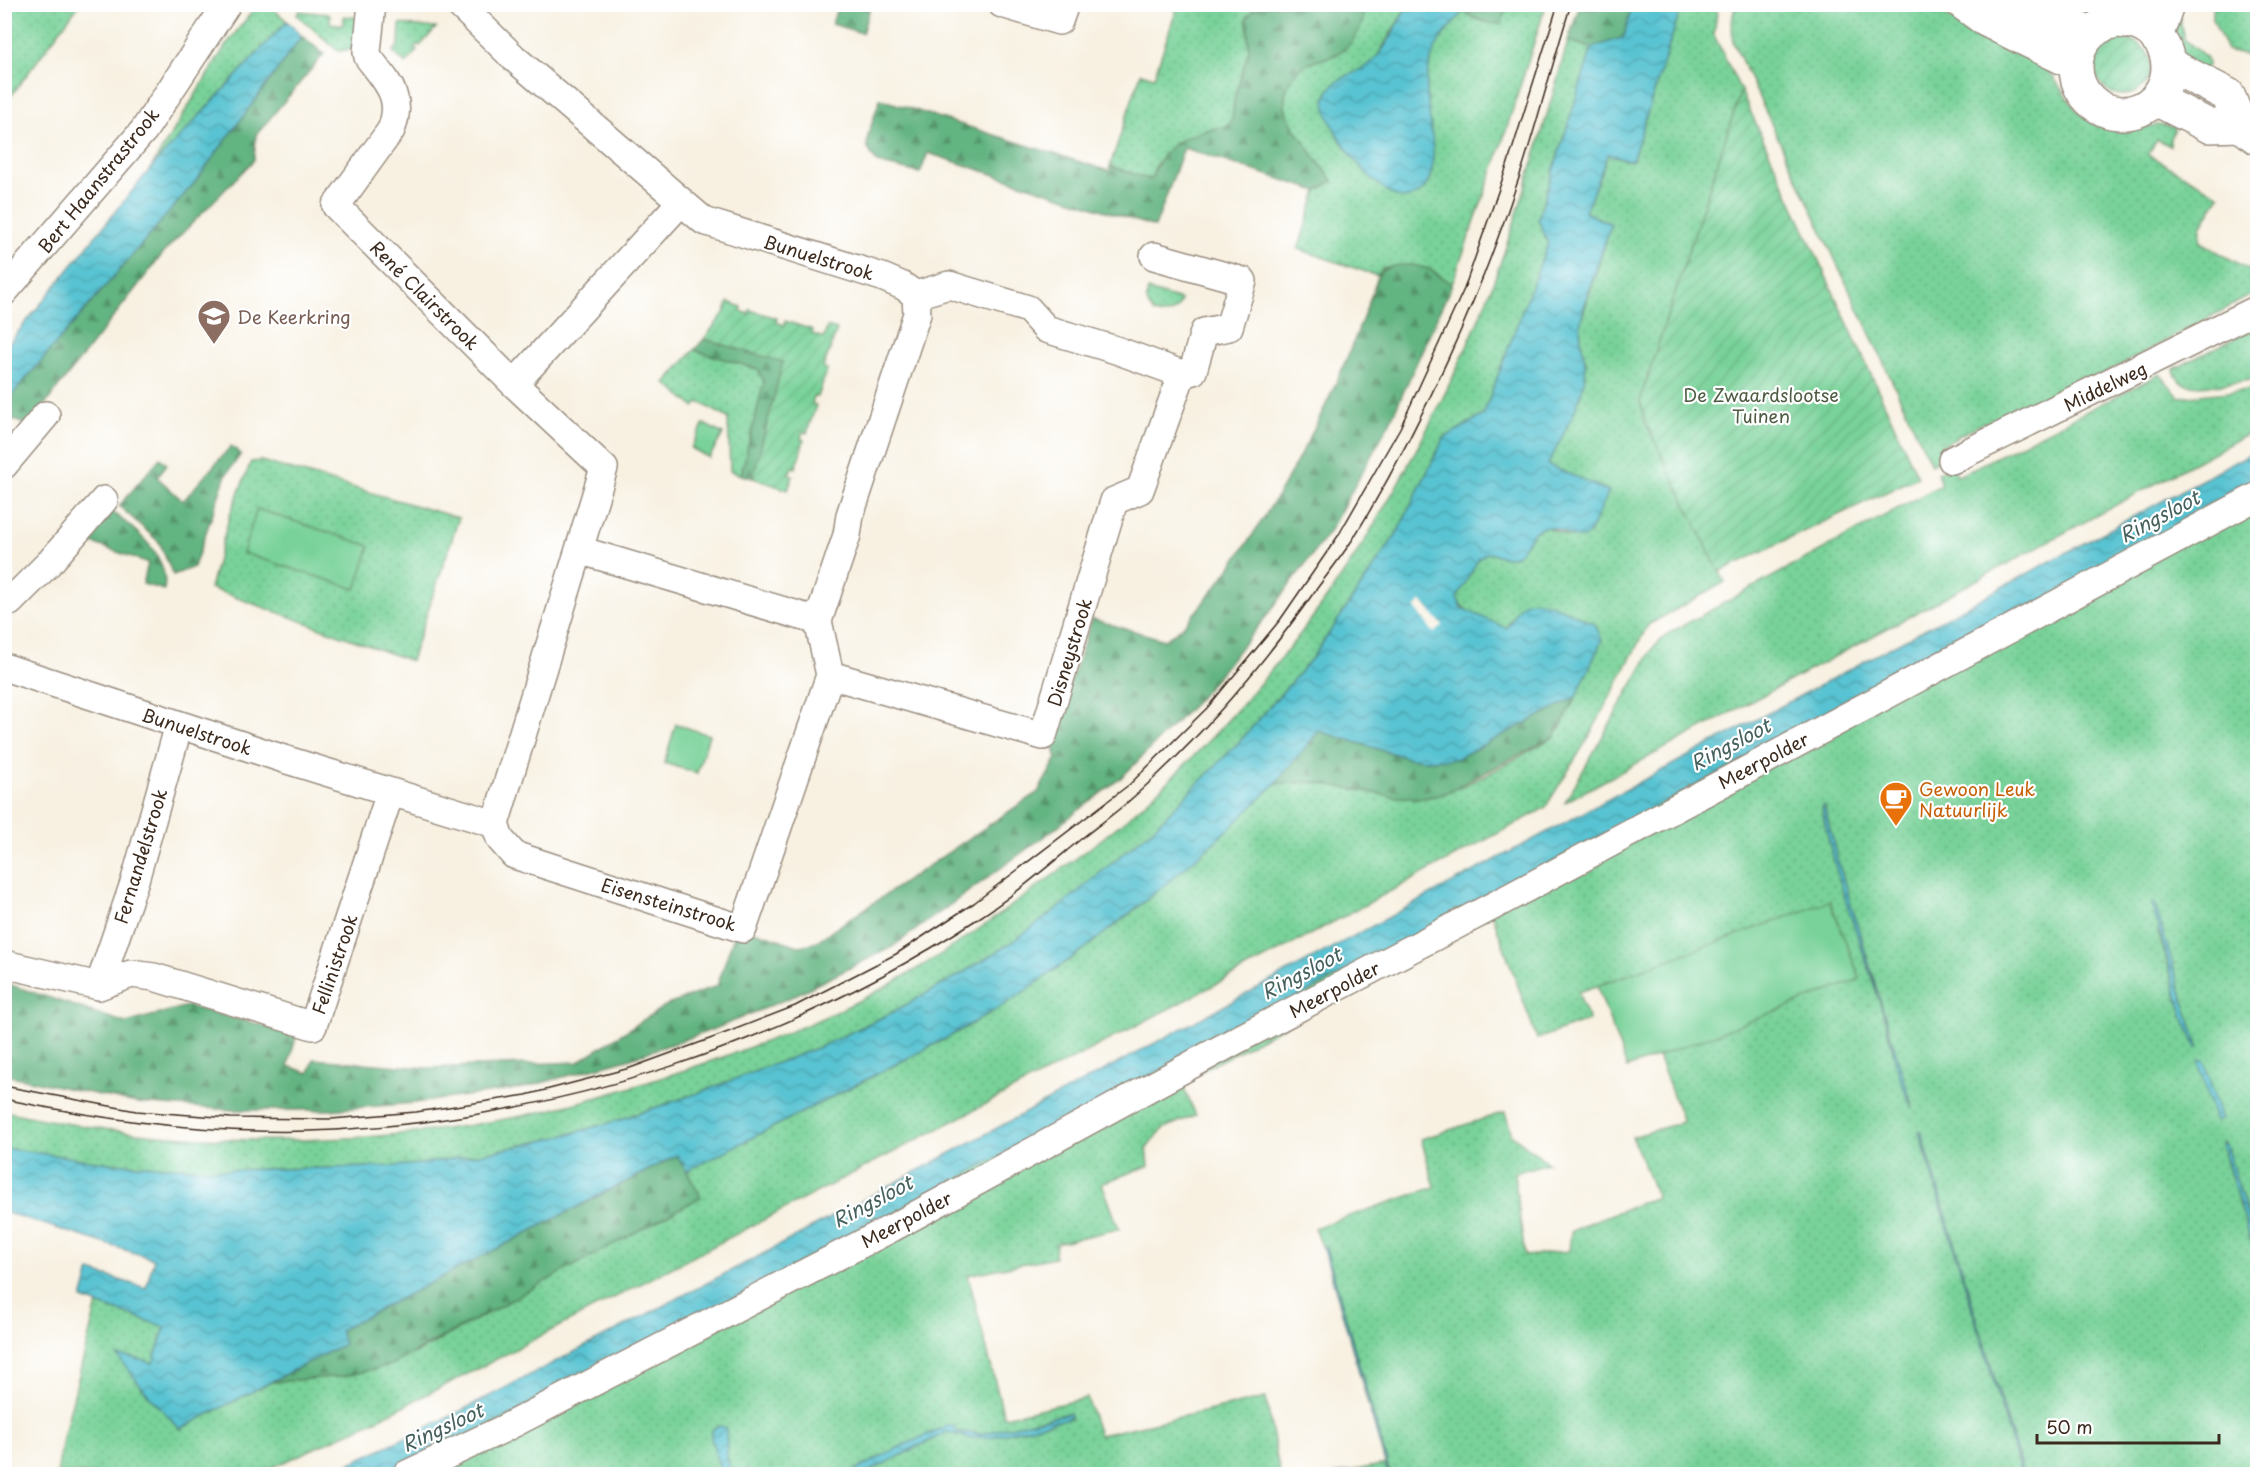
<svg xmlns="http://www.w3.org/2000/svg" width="2262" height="1479" font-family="'Playpen Sans',sans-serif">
  <defs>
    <pattern id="grass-dots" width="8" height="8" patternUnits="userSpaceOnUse" patternTransform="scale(1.5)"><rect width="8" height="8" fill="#78d299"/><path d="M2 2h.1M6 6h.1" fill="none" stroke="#69b483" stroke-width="1.8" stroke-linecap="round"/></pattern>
    <pattern id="forest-firs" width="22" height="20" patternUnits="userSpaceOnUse" patternTransform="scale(1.5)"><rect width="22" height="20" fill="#62b481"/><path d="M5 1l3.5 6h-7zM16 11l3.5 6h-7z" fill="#529369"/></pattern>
    <pattern id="garden-furrows" width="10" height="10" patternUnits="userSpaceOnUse" patternTransform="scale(1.5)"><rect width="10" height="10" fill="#78d299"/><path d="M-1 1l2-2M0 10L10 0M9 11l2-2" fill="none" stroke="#69b483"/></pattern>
    <pattern id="water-waves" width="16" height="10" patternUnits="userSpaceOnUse" patternTransform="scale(1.5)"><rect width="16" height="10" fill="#58c3d2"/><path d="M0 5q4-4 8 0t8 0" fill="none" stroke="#4a9faa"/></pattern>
  </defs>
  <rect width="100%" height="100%" fill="#fff"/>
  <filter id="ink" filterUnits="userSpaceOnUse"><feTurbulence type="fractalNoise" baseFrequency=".0167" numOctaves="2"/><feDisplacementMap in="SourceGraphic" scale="12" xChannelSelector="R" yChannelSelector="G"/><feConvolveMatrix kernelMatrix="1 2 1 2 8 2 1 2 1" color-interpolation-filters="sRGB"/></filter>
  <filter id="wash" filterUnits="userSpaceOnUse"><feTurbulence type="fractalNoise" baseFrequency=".008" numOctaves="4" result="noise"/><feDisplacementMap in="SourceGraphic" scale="24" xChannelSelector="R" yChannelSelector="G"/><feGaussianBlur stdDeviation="1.35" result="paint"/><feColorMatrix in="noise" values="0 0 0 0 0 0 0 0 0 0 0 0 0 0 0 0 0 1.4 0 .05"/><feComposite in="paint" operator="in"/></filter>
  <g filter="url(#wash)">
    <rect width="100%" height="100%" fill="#f8f1e2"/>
    <path fill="url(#grass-dots)" stroke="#5a7e5c" stroke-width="1.5" fill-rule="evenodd" d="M5,4L79,5L5,104L4,5Z
      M257,5H269L287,21L150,169L226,45Z
      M1178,5H1258L1247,17L1249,50L1235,96L1232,119L1229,126L1204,130L1156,164L1151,180L1110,166L1141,73L1154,77Z
      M1361,5H1408L1375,60L1364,68L1340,80L1352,157L1372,178L1388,192L1431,179C1439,134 1412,81 1439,40C1445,30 1456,20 1464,11L1475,19L1501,24L1508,5H1546L1496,162L1452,284C1426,263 1414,264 1382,269L1378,276L1298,249L1317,191L1333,181C1321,166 1290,128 1286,111C1282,95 1288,75 1303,66C1313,61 1327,58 1338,54L1363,9Z
      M1682,5H1718L1714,35L1741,91L1640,400L1645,421L1725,582L1648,625L1589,737L1545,808L1268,957L489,1363L376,1420L258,1474H57L63,1438L97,1304L165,1327L153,1363L130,1357L180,1429L271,1382L345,1376L418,1352L655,1220L700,1197L687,1171C756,1136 825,1101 893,1066C935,1044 977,1023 1016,997C1109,935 1195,863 1275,784C1287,783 1299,781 1312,782C1349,785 1384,799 1422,798C1452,798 1526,753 1555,736L1563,723L1602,640L1521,605L1506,628C1493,625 1460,611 1457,598L1479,557L1487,552L1508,557L1521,550L1530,534L1538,529L1546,527L1567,536L1583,538L1589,534L1609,491L1547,465L1580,396L1585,375L1586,362L1579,339L1581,321L1611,224L1585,213L1608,154L1632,161Z
      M1735,5H1923L2002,43L2041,65L2053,77L2077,111L2100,127L2126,131L2156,125L2176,127L2170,138V146L2157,139L2148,155L2220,195L2201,227L2200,242L2257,274V292L1995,432L1984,422L1942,445L1947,457L1931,464L1733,42L1732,22Z
      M2039,5H2123C2097,25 2068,11 2039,5Z
      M2213,5H2257V57L2227,50L2213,20Z
      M299,11L330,14V23L343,25L344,16L359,18L355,49L338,51L297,15Z
      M2179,16L2184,39L2207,58L2208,65L2204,72C2181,54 2164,49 2179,16Z
      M400,24L436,28L420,46L418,44L415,48L417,50L406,64L393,52L399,45Z
      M1568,41L1592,48L1538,219L1549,242L1483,415L1444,438L1397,533L1313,657L1241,740L1154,828L1057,909L1008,945L956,977L891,1013L822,1046L698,1093L616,1121L554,1138L486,1153L421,1164L379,1167L227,1170L109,1163L5,1148L4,1111C173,1149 362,1150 531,1114C586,1102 641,1085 694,1067C768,1042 841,1014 908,974C957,946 1002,913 1048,879C1082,854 1117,829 1148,800C1228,727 1308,633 1365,540C1412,462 1455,380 1489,294C1520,212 1544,126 1568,41Z
      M1148,290L1181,300C1177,313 1167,317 1154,313C1147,306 1145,300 1148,290Z
      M2257,327V379C2241,381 2193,391 2181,382C2177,379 2175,374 2174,369Z
      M694,350L758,369L764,382L741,475L730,471L728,418L699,402L694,407L665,383Z
      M2160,374L2179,397L2257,389V429L1565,802L1653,648L1667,634L1941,485L1937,473L1952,467L1958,476Z
      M261,461L459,518L411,661L210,588L230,514L251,462Z
      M2257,482V1247L2226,1145L2223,1142L2221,1144L2257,1261V1474H2023L1921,1131L2021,1474H1390L1326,1248L1324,1246L1323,1248L1314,1228L1435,1187L1421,1139L1505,1112L1512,1135L1548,1163L1514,1173L1525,1256L1569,1251L1571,1232L1588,1223L1657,1197L1632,1137L1683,1122L1658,1056L1859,979L1597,986L1578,992L1589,1020L1537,1039L1492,914L1181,1082L1196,1115L1164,1128L1147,1147L1149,1166L1102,1183L1119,1229L1056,1243L1055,1257L968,1275L1004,1417L1087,1398L1099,1435L1266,1398L1280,1474H864L947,1432L969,1438L1070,1418L1069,1413L982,1434L957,1432L946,1426L889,1452L849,1474H731L727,1457L726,1428L719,1463L721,1474H383L531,1406L2029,608ZM1822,808H1825L1837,858L1913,1109C1898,1080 1892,1044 1883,1012C1863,944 1834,878 1822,808ZM2154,904L2198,1046L2196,1048L2184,1019L2159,934Z
      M1385,1464L1388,1474H1335Z"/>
    <path fill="url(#forest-firs)" stroke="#4e6f50" stroke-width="1.5" d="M838,5H871L862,33L832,24Z
      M1361,5C1369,22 1352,47 1336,54C1326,60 1311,60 1302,67C1288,77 1281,97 1286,112C1287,118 1292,123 1295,128C1307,147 1319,164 1333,181L1317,191L1184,148L1155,227L928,153L920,173L877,163L867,147L868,135L880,99L1109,171L1110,166L1151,180C1164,139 1190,133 1229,126L1232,119L1235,96L1249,50L1247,17L1258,5Z
      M1467,5H1508L1501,24C1486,24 1475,20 1464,11Z
      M1580,5H1632L1624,37L1592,48L1568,41Z
      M302,36L324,54L256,135L254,160L165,251L28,426L6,416L5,418V403L195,182Z
      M1413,265L1429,269L1452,284L1390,422L1329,532L1269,613L1198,700L1122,777L1049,833L892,947L791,997L712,1030L628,1059L523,1088L415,1103L329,1110H232L137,1103L5,1075V983L126,1023L187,1006L297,1034L288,1066L309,1073L314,1059L426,1068L578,1062L665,1006L717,986L734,935L751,930L799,946L814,943L1038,792L1057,758L1051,739L1092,619L1165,640C1187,626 1202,604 1218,584C1287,492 1341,385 1378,276C1386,264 1399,265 1413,265Z
      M704,339L783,362L753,478L741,475L764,382L758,369L694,350Z
      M231,446L241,454L226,475L194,567L173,575L159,542L119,506L160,458L167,464L157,477L183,501Z
      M104,506C129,524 171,554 164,590L143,584L148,563L78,538Z
      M1576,697L1555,736L1444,794L1423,798L1397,797L1313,782L1275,784L1319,731L1408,758L1424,760L1456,759Z
      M678,1155L701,1197L391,1365L345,1376L271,1382L344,1344L339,1330Z"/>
    <path fill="#78d299" stroke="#5a7e5c" stroke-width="1.5" d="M704,424L723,434L709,458L691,448Z
      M257,509L370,546L356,589L243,553Z
      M676,724L709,735L697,773L664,763Z
      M1830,901L1860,979L1627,1068L1597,986Z"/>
    <path fill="url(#garden-furrows)" stroke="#5a7e5c" stroke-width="1.5" d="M2095 67a28 28 0 1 1 56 0a28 28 0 1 1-56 0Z
      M1741,91L1918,477L1719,572L1645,421L1640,400Z
      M728,302L742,307L741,311L749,314L750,310L777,318L776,322L784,325L785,321L813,330L812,334L824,338L827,327L837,330L823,368L827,370L818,397L814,396L812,404L816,405L807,433L803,431L801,439L804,440L796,468L792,467L789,474L793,476L788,490L753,478L783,362L704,339L725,312Z"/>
    <path fill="url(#water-waves)" stroke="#4a7678" stroke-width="1.5" d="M1408,5H1467C1457,23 1438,35 1432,57C1429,67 1426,78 1427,88C1427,115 1442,165 1425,187C1419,194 1411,199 1402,198C1376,194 1319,123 1326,97C1332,75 1361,75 1375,59C1389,44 1398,22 1408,5Z
      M1632,5H1682L1632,161L1608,154L1585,212L1611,224C1602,254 1587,290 1581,321C1577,340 1588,357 1585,376C1581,406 1561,437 1548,465L1609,491L1589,534L1583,538H1577C1568,536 1555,526 1546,527C1527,528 1527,555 1510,557C1503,558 1494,553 1487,553L1479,558L1457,598L1462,608L1506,628C1512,621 1515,611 1521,605C1535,591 1579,617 1595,624L1602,640L1576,697L1456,759L1424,760L1408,758L1319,731L1275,784L1228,830L1160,889L1087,947L1015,998L947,1038L687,1171L677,1155L340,1330L344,1344L180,1429L149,1396L117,1356L130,1357L153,1363L165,1327L82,1299L90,1271L146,1288L154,1259L5,1212L4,1148L109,1163L227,1170L379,1167L421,1164L486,1153L554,1138L616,1121L698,1093L822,1046L891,1013L956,977L1008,945L1057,909L1154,828L1241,740L1313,657L1397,533L1444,438L1483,415L1548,243L1538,219L1592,48L1624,37Z
      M287,21L302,36L195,182L5,403V348L150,169Z
      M2257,450V482L2029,608L531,1406L383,1474H327L447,1418L761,1255Z
      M1824,805L1837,858L1913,1109C1897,1080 1892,1041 1882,1009C1861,943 1834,877 1822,808Z
      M2154,902L2198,1047L2196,1048L2184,1019L2152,905Z
      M2204,1060L2221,1120L2215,1122L2198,1062Z
      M1919,1131H1921L2023,1474H2021Z
      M2221,1142L2226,1145L2257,1247V1261Z
      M1323,1246L1326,1248L1390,1474H1388Z
      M1069,1413L1070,1418L990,1437L969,1438L947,1432L864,1474H849L889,1452L946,1426H954L957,1432L982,1434Z
      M720,1426L726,1428L727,1457L731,1474H721L711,1437L713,1429Z"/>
    <path fill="#f8f1e2" d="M1422,601L1443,626L1434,633L1415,608Z"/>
  </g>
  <g filter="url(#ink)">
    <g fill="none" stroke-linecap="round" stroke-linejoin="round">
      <defs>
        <path id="street" d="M372,4L367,52L368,57C387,82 404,97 391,130L336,206L514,384L604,468L495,824
          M459,4L514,58L704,221L882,277L903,286L916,295L917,314L850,515L847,535L818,621L830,675
          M1002,4L1059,21L1065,4
          M1154,256L1243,281L1229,327L1204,332L1193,371L1182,374
          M4,292L144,130L227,4
          M514,384L680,203
          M1952,460L2258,309
          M4,465L46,415
          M579,550L818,621
          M10,602L51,561L104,500
          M4,667L287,760L495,824
          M830,675L1043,736L1114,501L1140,490L1182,374L1116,350L1046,329L1028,309L949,285L916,295
          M495,824L500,839L514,855L743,929L830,675
          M4,964L99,986
          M99,986L131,974L154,977L313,1026L390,793
          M99,986L135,880L179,725
          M407,1474L501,1430L892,1228L1235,1041L1495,905L2258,496"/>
        <path id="secondary" d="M2126,22L2137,4
          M2156,37L2167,4"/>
        <path id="primary" d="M1964,4L1986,20L2076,64
          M2018,4L2091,33
          M2076 67a46 46 0 1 1 92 0a46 46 0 1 1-92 0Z
          M2168,64L2228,95L2240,125L2258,138
          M2156,99L2209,126L2240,125"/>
      </defs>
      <use href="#street" stroke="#9a8e80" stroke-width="30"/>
      <use href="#secondary" stroke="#9a8e80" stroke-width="36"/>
      <use href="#primary" stroke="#9a8e80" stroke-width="36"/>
      <use href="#street" stroke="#fff" stroke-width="27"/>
      <use href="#secondary" stroke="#fff" stroke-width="33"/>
      <use href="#primary" stroke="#fff" stroke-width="33"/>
      <path stroke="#3b2a1e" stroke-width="1.5" d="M4,1086L136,1111L231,1118L331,1119L416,1112L526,1095L630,1068L715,1037L795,1006L896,954L974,903L1130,784L1207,708L1280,620L1338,536L1400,428L1464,289L1507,166L1558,4
        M4,1099C112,1122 225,1136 335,1130C562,1118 789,1043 979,918C1015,895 1048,866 1081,839C1100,824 1121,809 1139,792C1205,733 1264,663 1315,591C1328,574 1341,557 1353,539C1422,426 1481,295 1522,169C1539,115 1554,59 1571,4"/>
    </g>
  </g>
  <defs>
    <symbol id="school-pin" viewBox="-11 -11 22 30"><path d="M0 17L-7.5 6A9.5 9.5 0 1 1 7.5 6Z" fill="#8d6e63" stroke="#fff"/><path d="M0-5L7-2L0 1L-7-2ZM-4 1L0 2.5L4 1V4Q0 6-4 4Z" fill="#fff"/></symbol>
    <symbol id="cafe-pin" viewBox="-11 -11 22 30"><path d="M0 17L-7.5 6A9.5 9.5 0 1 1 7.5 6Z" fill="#e8710a" stroke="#fff"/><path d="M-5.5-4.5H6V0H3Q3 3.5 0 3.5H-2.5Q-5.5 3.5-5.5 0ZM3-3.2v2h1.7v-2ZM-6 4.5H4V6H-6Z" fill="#fff"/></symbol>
  </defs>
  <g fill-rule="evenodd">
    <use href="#school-pin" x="195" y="297" width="38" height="52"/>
    <use href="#cafe-pin" x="1877" y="779" width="38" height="52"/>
  </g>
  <g text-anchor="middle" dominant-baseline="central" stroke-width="4.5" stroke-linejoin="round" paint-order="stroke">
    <g font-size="18" fill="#3b2a1e" stroke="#fff">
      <text transform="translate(98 180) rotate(-51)">Bert Haanstrastrook</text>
      <text transform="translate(819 257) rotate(17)">Bunuelstrook</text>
      <text transform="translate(425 295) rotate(45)">René Clairstrook</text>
      <text transform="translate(2105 386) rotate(-26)">Middelweg</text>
      <text transform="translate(1069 652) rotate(-73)">Disneystrook</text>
      <text transform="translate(197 731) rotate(18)">Bunuelstrook</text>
      <text transform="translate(1763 760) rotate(-28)">Meerpolder</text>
      <text transform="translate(140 856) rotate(-73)">Fernandelstrook</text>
      <text transform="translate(669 904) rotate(17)">Eisensteinstrook</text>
      <text transform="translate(334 964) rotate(-71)">Fellinistrook</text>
      <text transform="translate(1334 989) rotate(-28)">Meerpolder</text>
      <text transform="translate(906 1219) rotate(-28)">Meerpolder</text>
    </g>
    <g font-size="18" fill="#785e54" stroke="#fff" text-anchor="start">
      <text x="237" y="316">De Keerkring</text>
    </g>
    <g font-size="18" fill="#4d5c43" stroke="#fff">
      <text x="1761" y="394">De Zwaardslootse<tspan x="1761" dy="21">Tuinen</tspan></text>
    </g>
    <g font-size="18" fill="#c56008" stroke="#fff" text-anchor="start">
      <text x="1919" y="788">Gewoon Leuk<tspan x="1919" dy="21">Natuurlijk</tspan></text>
    </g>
    <g font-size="20" font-style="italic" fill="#45605d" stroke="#fff">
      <text transform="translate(2159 516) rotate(-28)">Ringsloot</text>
      <text transform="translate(1730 744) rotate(-28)">Ringsloot</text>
      <text transform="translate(1301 973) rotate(-28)">Ringsloot</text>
      <text transform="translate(872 1201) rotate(-28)">Ringsloot</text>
      <text transform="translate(442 1427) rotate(-25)">Ringsloot</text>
    </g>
  </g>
  <rect width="2262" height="1479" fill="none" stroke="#fff" stroke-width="24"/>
  <path d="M2037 1434v9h182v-9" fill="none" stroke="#3b2a1e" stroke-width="3"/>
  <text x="2046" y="1434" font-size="18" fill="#3b2a1e" stroke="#ffffff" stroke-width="4.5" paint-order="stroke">50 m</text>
</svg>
